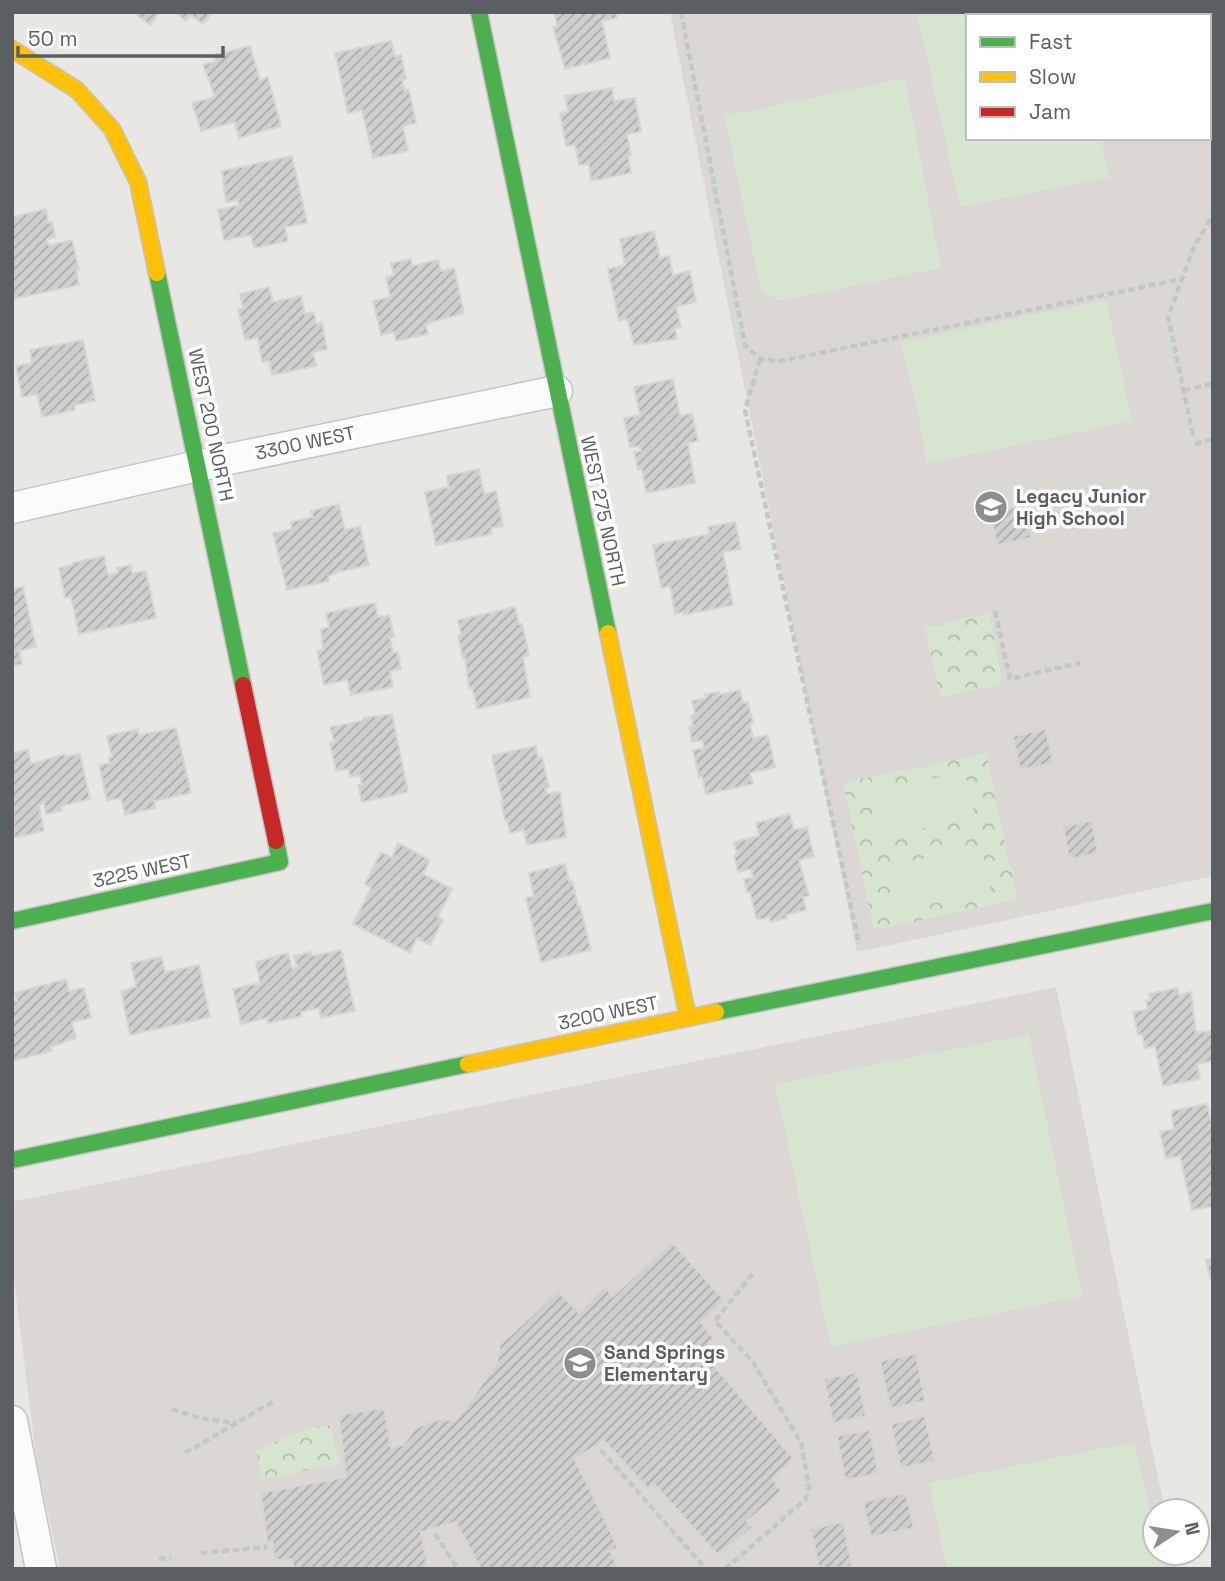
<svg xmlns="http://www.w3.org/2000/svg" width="1225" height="1581" font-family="'Space Grotesk',sans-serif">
  <defs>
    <pattern id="park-crowns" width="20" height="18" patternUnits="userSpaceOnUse" patternTransform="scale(1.75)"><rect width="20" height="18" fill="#d7e4d0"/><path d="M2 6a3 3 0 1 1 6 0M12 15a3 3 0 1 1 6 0" fill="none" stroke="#b1bcac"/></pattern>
    <pattern id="building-hatch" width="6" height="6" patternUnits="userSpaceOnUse" patternTransform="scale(1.75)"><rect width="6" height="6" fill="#d1cfcd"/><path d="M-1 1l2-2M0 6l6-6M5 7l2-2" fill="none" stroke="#adabaa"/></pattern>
  </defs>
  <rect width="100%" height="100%" fill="#e9e7e4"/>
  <path fill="#dbd7d3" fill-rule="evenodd" d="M670,12H1213V876L857,952ZM968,16H1209V138H968Z
    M1056,987L1165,1511H1155V1553H1174L1177,1569H60L37,1463L12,1263V1202Z"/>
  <path fill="url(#park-crowns)" d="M989,613L1003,684L940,697L925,627Z
    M986,753L1017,900L874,930L843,783Z
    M331,1425L339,1464L262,1479L256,1450L307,1429Z"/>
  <path fill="#d7e4d0" d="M917,12H1075V16H968V138H1101L1109,178L960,207Z
    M905,78L941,268L780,301L761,292L725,116Z
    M1106,300L1132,421L927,464L916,403L901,342Z
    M965,771L975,817L879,838L868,793Z
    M981,846L991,891L894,912L885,867Z
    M1029,1034L1082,1296L831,1347L775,1084Z
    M1134,1442L1155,1532V1553H1160L1164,1569H947L929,1483Z"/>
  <path fill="url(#building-hatch)" stroke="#d8d6d3" stroke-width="2" d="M133,12H160L150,25Z
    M174,12H212L203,24L191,15L186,21Z
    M554,12H616L617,18L602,21L610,58L565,69L553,27L557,26Z
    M391,41L395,56L401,55L406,79L402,80L404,90L409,89L416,123L403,126L408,151L373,158L362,110L348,113L335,53Z
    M250,46L260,80L268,77L281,126L239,138L235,122L201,131L192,103L215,97L203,65L216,61L214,55Z
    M612,88L614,101L635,98L641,132L627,134L631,155L628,156L631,173L591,181L589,164L579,165L575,145L566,146L560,113L568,112L565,96Z
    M292,156L307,223L285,227L288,241L254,248L251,235L224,240L218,210L239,205L238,200L226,202L222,171Z
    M46,209L48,223L52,222L55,237L47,239L49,245L72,240L79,269L76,270L79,285L12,299V217Z
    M654,231L660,258L669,256L673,275L690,271L696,302L676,307L681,327L675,328L677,339L634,345L627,319L619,321L608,269L625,265L620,239Z
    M411,259L412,266L438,260L441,271L454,268L464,313L426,324L428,334L396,341L394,332L381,335L373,301L390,297L386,277L394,275L391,263Z
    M269,287L273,302L301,296L305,314L314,312L316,324L322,322L327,349L313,352L316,366L272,375L269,361L262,362L258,338L245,340L238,309L243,308L240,294Z
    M83,340L95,401L74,405L75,410L42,417L37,394L22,397L16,366L32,363L30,350Z
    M673,379L680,416L692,413L698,441L688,443L695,483L646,493L642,469L638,470L634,452L641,451L639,446L630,448L624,418L640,415L634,387Z
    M479,469L484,494L496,491L503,526L491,528L492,534L436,545L425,492L449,487L447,476Z
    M339,504L345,530L360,526L369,565L339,572L328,576L329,581L287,590L273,533L292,529L291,522L313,517L311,511Z
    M1024,505L1031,538L997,545L990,512Z
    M735,522L741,549L723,552L733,605L683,615V612L675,614L670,586L661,588L653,545L710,534L708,527Z
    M104,556L108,575L118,573L117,568L131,565L132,573L146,571L156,618L79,634L71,597L65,598L59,568L73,565V563Z
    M23,587L36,647L19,651L22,664L12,666V589Z
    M375,603L378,617L389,615L394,637L390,638L393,653L398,652L401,669L390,671L393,687L351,695L347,680L324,685L317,651L323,649L321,629L329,627L326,613Z
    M515,607L519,624H522L529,655L523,657L530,697L477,709L472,687L469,688L465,658L463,659L458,636L461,635L458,620Z
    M740,690L743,703L748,702L753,723L750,724L753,738L768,735L775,767L750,773L753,784L706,794L702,777L699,778L693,750L704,748L702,740L692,742L689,727L693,726L691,716L695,715L692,701L706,698L705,694L719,692V695Z
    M392,714L408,792L362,802L358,785L362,784L360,775L350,777L348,769L336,771L330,743L334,742L330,727L363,721V718Z
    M176,728L191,793L154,801L155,808L125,815L121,798L107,801L99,765L110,763L109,757H112L107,736L138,729L139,735Z
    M1046,729L1053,763L1020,770L1013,736Z
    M536,746L538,758L542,757L549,787L545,788L547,794L560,792L566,837L527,845L524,830L510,833L507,820H505L501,802H503L492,757L493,755Z
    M28,750L31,764L65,754V757L80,754L90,799L61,806L62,811L46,814L44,803L39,805L44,831L14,838L12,753Z
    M790,814L794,830L807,827L814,857L799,860L809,896L803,897L806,910L786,915L787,918L770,922L769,917L759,920L756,918L750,892L747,893L744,879L753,878L751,869L738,872L734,856L737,855L734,842L759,836L756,823Z
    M1092,821L1098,853L1069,859L1063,826Z
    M398,843L430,860L423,874L452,889L438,917L443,920L430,945L417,938L410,953L353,924L371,888L365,884L381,852L392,858Z
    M565,864L569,881L572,880L578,906H580L591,950L541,962L526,898L534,896L529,873Z
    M341,950L355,1011L321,1018L319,1008L301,1012L302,1016L268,1023L267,1018L241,1024L233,989L260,983L256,962L288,953L292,968L297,967L294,956L311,952L312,956Z
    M162,957L165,972L199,965L210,1017L130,1035L121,991L136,987L131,963Z
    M66,979L69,991L84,988L91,1018L72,1022L76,1038L51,1047L52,1051L12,1061V1002L17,1001L15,993Z
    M1177,988L1179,995L1191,992L1196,1033L1213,1030V1061L1197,1064L1200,1079L1163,1086L1155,1046L1145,1048L1142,1034L1138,1035L1133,1012L1148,1009L1146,1001L1151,1000L1149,994Z
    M1207,1104L1211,1121H1213V1206L1192,1210L1180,1156L1166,1159L1160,1132L1174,1129L1171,1111Z
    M672,1242L724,1300L701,1322L714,1338L703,1353L794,1459L773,1479L782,1492L747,1521L753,1527L718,1555L654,1484L648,1489L604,1440L575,1459L618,1548L610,1551L618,1569H481L456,1522L421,1532L428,1569H294L292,1559L274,1560L273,1543H267L261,1493L346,1477L339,1415L384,1408L391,1447L403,1445L416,1428L427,1423L437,1420H457L497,1363L500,1345L558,1291L579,1313L604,1287L613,1296Z
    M1213,1259V1278L1210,1279L1206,1260Z
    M916,1354L925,1401L890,1408L880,1361Z
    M857,1372L866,1416L833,1423L824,1379Z
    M925,1416L935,1461L901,1468L891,1424Z
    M870,1430L878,1474L845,1480L837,1436Z
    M906,1493L914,1528L871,1537L863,1502Z
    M843,1522L852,1567L819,1569L811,1529Z"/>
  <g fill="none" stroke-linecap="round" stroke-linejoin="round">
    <defs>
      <path id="street" d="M12,508L224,460L557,391
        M12,1421L41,1569"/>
      <path id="fast" d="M479,12L608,633
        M157,273L243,685
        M12,921L280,862L276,841
        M716,1012L1213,911
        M12,1160L468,1064"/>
      <path id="slow" d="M12,49L77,90L112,129L138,182L157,273
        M608,633L688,1018
        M468,1064L716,1012"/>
      <path id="jam" d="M243,685L276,841"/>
    </defs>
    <use href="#street" stroke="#c3c4c4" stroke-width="33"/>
    <use href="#fast" stroke="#c3c4c3" stroke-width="19"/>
    <use href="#slow" stroke="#c3c4c3" stroke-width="19"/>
    <use href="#jam" stroke="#c3c4c3" stroke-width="19"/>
    <path stroke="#c3c9c4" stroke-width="4.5" stroke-dasharray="7 3.5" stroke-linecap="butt" d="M681,12L745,345L760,359L781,361L1182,279
      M760,359L745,410L859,944
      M1184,390L1213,384
      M1193,435L1168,317L1194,247L1213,215
      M1195,444L1213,439
      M995,611L1010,679L1080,663
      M172,1409L199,1418L236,1423
      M601,1450L706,1569
      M185,1453L276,1400
      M435,1534L458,1569
      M201,1553L267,1547
      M159,1559L171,1557
      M725,1569L806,1499L809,1487L801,1443L753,1362L715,1321L754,1272"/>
    <use href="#street" stroke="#fcfbfb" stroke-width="30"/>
    <use href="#fast" stroke="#4caf50" stroke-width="16"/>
    <use href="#slow" stroke="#ffc107" stroke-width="16"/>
    <use href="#jam" stroke="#c62828" stroke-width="16"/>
  </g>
  <defs>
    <symbol id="school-disc" viewBox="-11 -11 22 22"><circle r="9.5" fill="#8c8f8f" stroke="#fff"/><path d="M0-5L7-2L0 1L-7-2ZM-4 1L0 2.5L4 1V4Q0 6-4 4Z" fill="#fff"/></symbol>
  </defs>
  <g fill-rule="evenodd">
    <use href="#school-disc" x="972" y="488" width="38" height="38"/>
    <use href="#school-disc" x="561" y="1344" width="38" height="38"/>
  </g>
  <g text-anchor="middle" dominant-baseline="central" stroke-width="7" stroke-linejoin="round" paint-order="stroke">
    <g font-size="19" fill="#5a5f61" stroke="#fff">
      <text transform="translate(211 425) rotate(78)">WEST 200 NORTH</text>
      <text transform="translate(305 443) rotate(-12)">3300 WEST</text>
      <text transform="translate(603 511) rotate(78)">WEST 275 NORTH</text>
      <text transform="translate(142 871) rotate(-12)">3225 WEST</text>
      <text transform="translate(608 1013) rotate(-12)">3200 WEST</text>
    </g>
    <g font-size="19" font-weight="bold" fill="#5a5f61" stroke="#fff" text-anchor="start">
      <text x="1016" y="496">Legacy Junior<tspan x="1016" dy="22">High School</tspan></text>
      <text x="604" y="1352">Sand Springs<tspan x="604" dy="22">Elementary</tspan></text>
    </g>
  </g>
  <rect width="1225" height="1581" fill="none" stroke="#5a5f61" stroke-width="28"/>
  <rect x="966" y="14" width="245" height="126" fill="#ffffff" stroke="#bdbfc0" stroke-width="2"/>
  <rect x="980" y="37" width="35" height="10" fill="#4caf50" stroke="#bdbfc0" stroke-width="2"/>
  <text x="1029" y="49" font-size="21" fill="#5a5f61">Fast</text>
  <rect x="980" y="72" width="35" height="10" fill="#ffc107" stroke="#bdbfc0" stroke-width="2"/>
  <text x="1029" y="84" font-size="21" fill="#5a5f61">Slow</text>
  <rect x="980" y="107" width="35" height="10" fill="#c62828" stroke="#bdbfc0" stroke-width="2"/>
  <text x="1029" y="119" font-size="21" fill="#5a5f61">Jam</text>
  <g transform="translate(1176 1532) rotate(78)"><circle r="33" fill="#ffffff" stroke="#bdbfc0" stroke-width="2"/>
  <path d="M0-5L12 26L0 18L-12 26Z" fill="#8c8f8f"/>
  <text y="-10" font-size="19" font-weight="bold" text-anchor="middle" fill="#5a5f61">N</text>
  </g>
  <path d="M18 46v10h205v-10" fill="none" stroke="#5a5f61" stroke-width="3.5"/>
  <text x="28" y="46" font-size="21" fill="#5a5f61" stroke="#ffffff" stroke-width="5" paint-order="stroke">50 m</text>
</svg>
